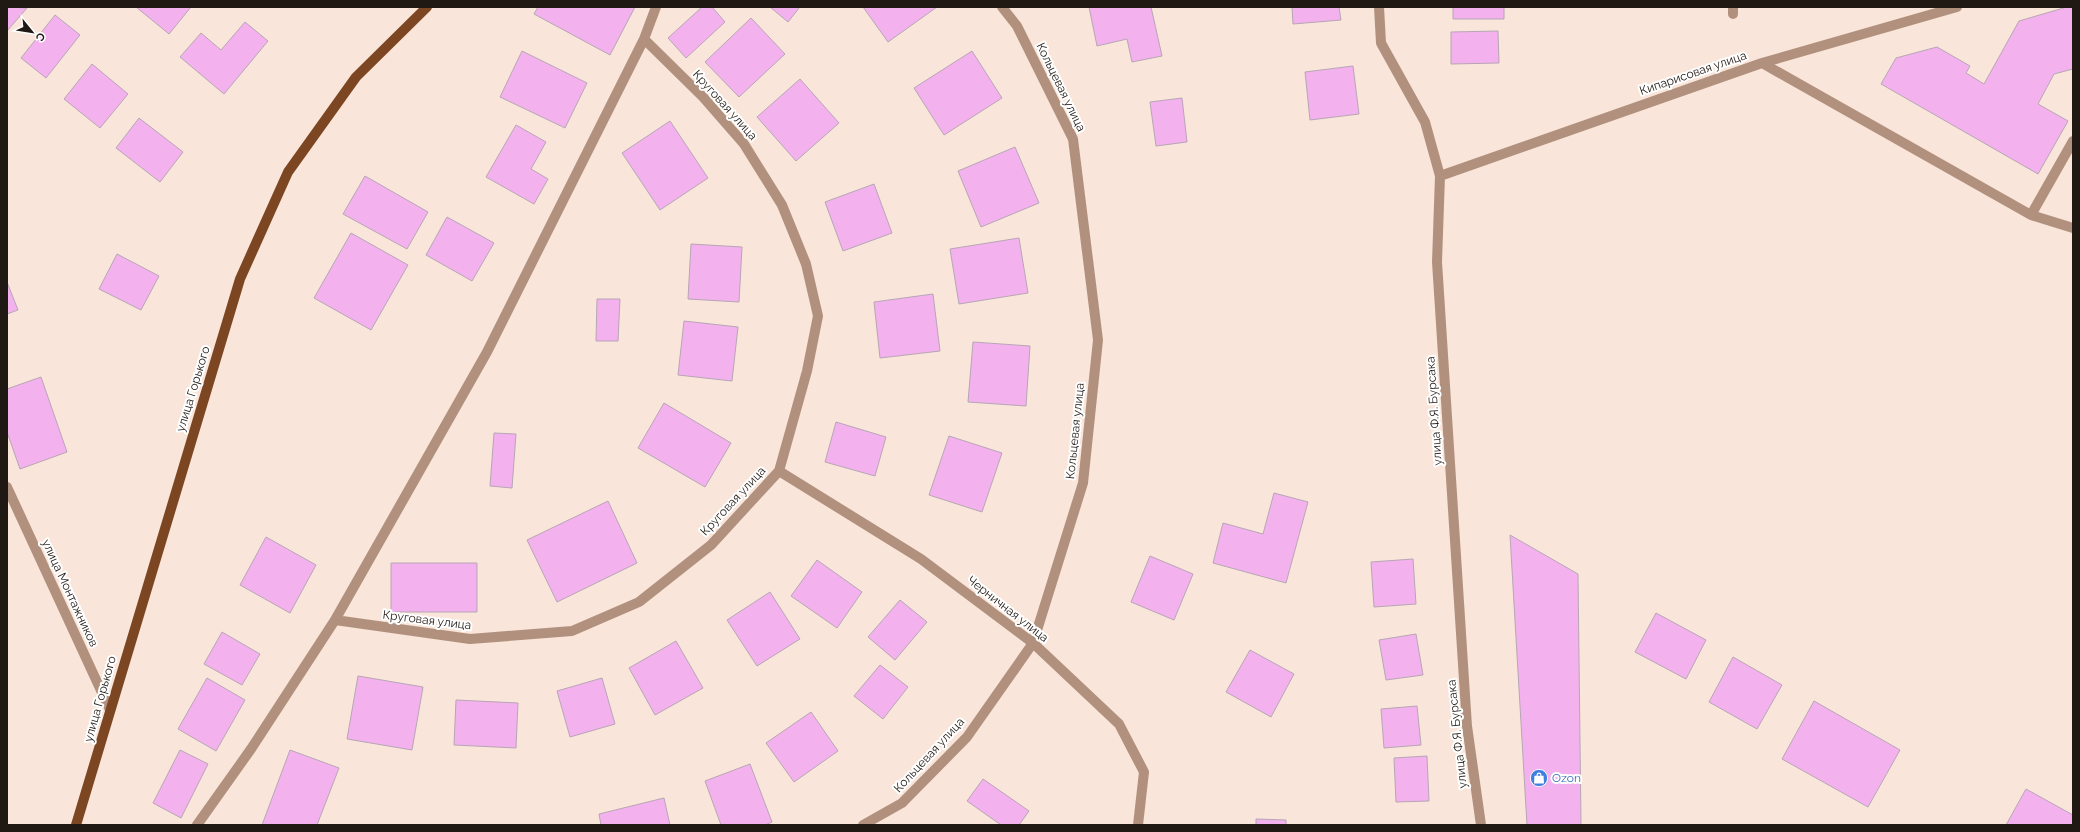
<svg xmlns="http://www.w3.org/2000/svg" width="2080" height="832" font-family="Raleway,sans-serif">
  <rect width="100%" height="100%" fill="#f9e5d9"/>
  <path fill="#f3b2ed" stroke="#b7a6b5" d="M7,7L27,8L7,31Z
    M136,7H191L169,34Z
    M538,7H635L610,55L534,14Z
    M702,7H712L725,22L686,58L668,38Z
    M770,7H798L799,8L788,22Z
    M863,7H937L888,42Z
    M1089,7H1151L1162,56L1132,62L1127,39L1097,46Z
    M1292,7H1339L1341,20L1293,24Z
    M1453,7H1504V19H1453Z
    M2067,7H2073V69L2054,74L2038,104L2068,121L2038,174L1881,84L1896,58L1937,47L1970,66L1966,73L1984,84L2019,21Z
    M55,15L80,35L46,78L21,58Z
    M751,18L785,54L739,97L705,62Z
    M245,22L268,41L224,94L180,57L201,33L221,50Z
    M1498,31L1499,63L1451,64V32Z
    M522,51L587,83L565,128L500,97Z
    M972,51L1002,98L944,135L914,88Z
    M92,64L128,94L100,128L64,99Z
    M1353,66L1359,114L1310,120L1305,72Z
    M800,79L839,123L796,161L757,117Z
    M1182,98L1187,142L1156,146L1150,102Z
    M139,118L183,152L160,182L116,148Z
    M670,121L708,178L660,210L622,153Z
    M516,125L546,142L531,169L548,179L534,204L486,177Z
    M1015,147L1039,203L981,227L958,171Z
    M365,176L428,212L407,249L343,214Z
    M874,184L892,233L843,251L825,202Z
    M447,217L494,243L472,281L426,255Z
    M351,233L408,265L371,330L314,298Z
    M1019,238L1028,293L959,304L950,249Z
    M691,244L742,247L739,302L688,299Z
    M117,254L159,276L141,310L99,289Z
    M7,282L18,310L7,314Z
    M933,294L940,351L880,358L874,302Z
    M597,299H620L618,341H596Z
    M684,321L738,327L732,381L678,375Z
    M973,342L1030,346L1026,406L968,402Z
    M41,377L67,452L20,469L7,432V389Z
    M664,403L731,443L705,487L638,448Z
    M836,422L886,437L875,476L825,462Z
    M494,433L516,434L512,488L490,486Z
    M949,436L1002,453L982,512L929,495Z
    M1274,493L1308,502L1286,583L1213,563L1223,523L1263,534Z
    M608,501L637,563L557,602L527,540Z
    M1510,535L1578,574L1581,825H1527Z
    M266,537L316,565L290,613L240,585Z
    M1150,556L1193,574L1174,620L1131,602Z
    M1413,559L1416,604L1374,607L1371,562Z
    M817,560L862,592L837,628L791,596Z
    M391,563H477V612H391Z
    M770,592L800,639L757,666L727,620Z
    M900,600L927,622L895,660L868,637Z
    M1656,613L1706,640L1686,679L1635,652Z
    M222,632L260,654L242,685L204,664Z
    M1416,634L1423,675L1386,680L1379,640Z
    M676,641L703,688L655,715L629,668Z
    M1250,650L1294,674L1271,717L1226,692Z
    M1733,657L1782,685L1757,729L1709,702Z
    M880,665L908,687L883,719L854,696Z
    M358,676L423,687L412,750L347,739Z
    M207,678L245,700L216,751L178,729Z
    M602,678L615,724L570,737L557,691Z
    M456,700L518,703L516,748L454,745Z
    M1814,701L1900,750L1868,807L1782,759Z
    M1417,706L1421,745L1384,748L1381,709Z
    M811,712L838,751L794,782L766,743Z
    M180,750L208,764L181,818L153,803Z
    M290,750L339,768L317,825H262Z
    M1427,756L1429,801L1396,802L1394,758Z
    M750,764L772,822L765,825H721L705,781Z
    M983,779L1029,811L1019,825H1001L967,801Z
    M2026,789L2073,815V825H2006Z
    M664,798L670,825H601L599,814Z
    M1256,819L1286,820V825H1256Z"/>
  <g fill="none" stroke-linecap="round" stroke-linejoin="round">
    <path stroke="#b1917e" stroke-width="10" d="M1379,7L1381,43L1425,122L1440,176L1437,262L1467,726L1481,825
      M1733,14V7
      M1762,63L2031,215L2073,141
      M1440,176L1762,63L1957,7
      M2031,215L2073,228
      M779,471L921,559L1033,643L1119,724L1144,772L1138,825
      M7,487L110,710
      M335,620L470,639L572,631L639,602L711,545L779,471L807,371L818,316L806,264L782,205L744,144L703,97L644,39
      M197,825L251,749L335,620L487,352L644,39L656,7
      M863,825L902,803L967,737L1033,643L1083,483L1098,340L1073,139L1017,26L1002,7"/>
    <path stroke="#7d4623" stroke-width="10" d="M76,825L240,279L288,172L356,77L427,7"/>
  </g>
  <defs>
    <symbol id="shop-disc" viewBox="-11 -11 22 22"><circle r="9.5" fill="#3f7fe0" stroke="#fff"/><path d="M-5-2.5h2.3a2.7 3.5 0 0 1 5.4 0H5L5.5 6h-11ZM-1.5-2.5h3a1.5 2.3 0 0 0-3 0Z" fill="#fff"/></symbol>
  </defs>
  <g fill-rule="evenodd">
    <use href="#shop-disc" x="1529" y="768" width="20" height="20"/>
  </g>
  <g text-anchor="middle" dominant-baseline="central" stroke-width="4" stroke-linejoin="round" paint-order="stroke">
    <g font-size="12" fill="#1f1813" stroke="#fff">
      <text transform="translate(1693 73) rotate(-19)">Кипарисовая улица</text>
      <text transform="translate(1061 87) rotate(64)">Кольцевая улица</text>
      <text transform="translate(725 105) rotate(48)">Круговая улица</text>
      <text transform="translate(193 389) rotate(-73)">улица Горького</text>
      <text transform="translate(1434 411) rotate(-94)">улица Ф.Я. Бурсака</text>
      <text transform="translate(1075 431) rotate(-84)">Кольцевая улица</text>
      <text transform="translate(733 501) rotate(-47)">Круговая улица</text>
      <text transform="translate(70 593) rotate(65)">улица Монтажников</text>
      <text transform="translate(1008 609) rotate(38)">Черничная улица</text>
      <text transform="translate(427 620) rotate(7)">Круговая улица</text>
      <text transform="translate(100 699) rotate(-74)">улица Горького</text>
      <text transform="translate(1457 734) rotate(-96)">улица Ф.Я. Бурсака</text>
      <text transform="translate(929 755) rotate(-47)">Кольцевая улица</text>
    </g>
    <g font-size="12" fill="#366cbe" stroke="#fff" text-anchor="start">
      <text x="1552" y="778">Ozon</text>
    </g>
  </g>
  <rect width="2080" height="832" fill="none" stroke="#1f1813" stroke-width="16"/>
  <g transform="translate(32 32) rotate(120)" stroke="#ffffff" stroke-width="3" paint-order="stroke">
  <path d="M0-3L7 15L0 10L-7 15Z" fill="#1f1813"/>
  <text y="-6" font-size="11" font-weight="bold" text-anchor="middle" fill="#1f1813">С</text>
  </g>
</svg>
